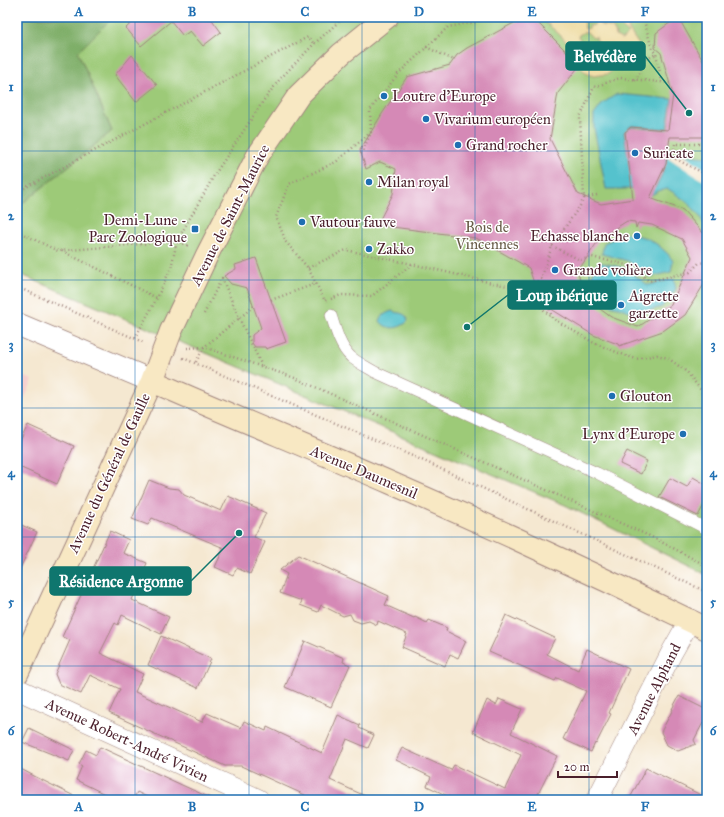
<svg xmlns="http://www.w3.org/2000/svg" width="724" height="817" font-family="'IM FELL Great Primer',serif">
  <rect width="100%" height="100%" fill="#fff"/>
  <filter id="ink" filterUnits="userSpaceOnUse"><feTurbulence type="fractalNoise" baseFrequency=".025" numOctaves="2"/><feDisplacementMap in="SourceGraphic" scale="8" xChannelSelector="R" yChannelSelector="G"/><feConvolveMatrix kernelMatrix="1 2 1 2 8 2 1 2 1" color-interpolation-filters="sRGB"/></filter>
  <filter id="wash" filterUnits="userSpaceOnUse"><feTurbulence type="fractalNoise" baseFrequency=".012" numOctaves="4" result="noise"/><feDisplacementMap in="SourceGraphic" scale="16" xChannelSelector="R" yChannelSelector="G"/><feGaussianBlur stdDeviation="0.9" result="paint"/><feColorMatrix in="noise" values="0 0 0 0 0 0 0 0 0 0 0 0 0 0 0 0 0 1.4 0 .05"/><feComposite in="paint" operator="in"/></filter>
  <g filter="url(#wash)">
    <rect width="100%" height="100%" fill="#f5e8d1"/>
    <path fill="#f7d0cf" d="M17,374L33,380L17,415Z"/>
    <path fill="#9dca78" stroke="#747452" d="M17,17H707V575L565,505L17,273Z"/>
    <path fill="#7eae68" stroke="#64664a" d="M17,17H113L78,52L112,131L17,208Z"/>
    <path fill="#eeda9e" stroke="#9c7c64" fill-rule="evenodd" d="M542,17H586L588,20L591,19L589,22L586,21L585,17L584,20L585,29H587L589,28L590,25L591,26L594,25L595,23L597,22L604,27V24L609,27L613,28L616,34L615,36L618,37L621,39H623L629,33C624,30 618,24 617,17H626L627,24L629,30L641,48L642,55L633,67L621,71L614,69L608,74L594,76L587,74L579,66L584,61L560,35L543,20ZM584,32H587L593,38L596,37L597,41L600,44L597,49L598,52L594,54L591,52H589L584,49L585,45H581L582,43L578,36L579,35Z"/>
    <path fill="#55c2cd" stroke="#50707c" d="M617,94L672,99L667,129L631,126L624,132L633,189H606L594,128V115L603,103Z
      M677,154L707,157V224L703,223C697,208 681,197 668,189L658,191L650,196C657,185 665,171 667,157Z
      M627,233L647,238L658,245L668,254L673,261L671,272L650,277L628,261L602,254L604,243Z
      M598,262L625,268L648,285L674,279L676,289L662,307L637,314L618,307L601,303L592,275Z
      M392,311C399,314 407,312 408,321C400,329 387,331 380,321C382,315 386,313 392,311Z"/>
    <path fill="#f5e8d1" d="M677,154L685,155L707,170V182L700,179L667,157Z"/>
    <g id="blocks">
      <path fill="#d589b6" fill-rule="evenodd" d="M138,17H210L221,32L203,46L190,31L183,36L171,21L141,46L126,28Z
        M525,17H532L580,65L558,93L550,139L578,194L601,204L633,199L625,132L631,127L668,130L673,95L661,53L655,48L656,33L678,17L707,68V137H670L666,164L650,198L683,210L703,233L707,224V283L706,281L685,315L663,331L619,346L618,344L593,335L540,302L529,268L476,238L377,225L393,194L396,169L380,162L366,169L360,150L382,114L407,77L450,65L457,55L467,48ZM627,221L635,222L636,228L638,223L652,225L682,239L692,257L671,305L638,327L611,317L600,309L580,281L578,271L600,238Z
        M132,55L157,85L136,102L115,75Z
        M256,258L286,342L266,349L265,347H255L252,343V335L261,328L247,288L231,284L224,276L236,269L235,265Z
        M28,425L74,446L57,484L17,466V447Z
        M627,451L647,461L641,474L620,464Z
        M693,477L707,485V499L698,516L659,497L670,478L687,487Z
        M149,480L169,488L179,489L184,495L221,511L228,496L266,513L254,537L265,542L250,574L237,568L233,575L215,567L224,548L152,518L148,525L132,519Z
        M17,523L37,532L17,575Z
        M110,531L129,540L123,553L147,563L132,600L169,617L161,634L122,615L118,625L115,623L100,653L143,674L135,692L202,722L207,713L241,728L244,721L266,731L267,727L322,753L338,715L360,725L359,728L374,735L368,748L347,739L330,780L374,800H302L305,795L241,766H225L109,713L120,689L90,675L81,694L59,684L55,674L70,640L62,637Z
        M298,555L389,596L385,605L414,618L415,617L427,623L429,620L447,628L446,631L466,641L458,658L450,654L445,666L402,647L407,634L378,621L377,625L369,621L361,623L353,620L350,614L343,616L321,605L318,612L300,605L302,601L280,593L287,574L280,570Z
        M506,615L555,638L547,654L578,670L587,649L629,669L609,713L611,714L596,744L595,743L591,752L563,739L586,691L557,678L555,681L489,652Z
        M161,636L211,659L198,688L148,665Z
        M305,641L344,658L343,662L350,665L331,707L285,687Z
        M679,696L707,710V715L694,740L696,744L678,751L667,745L661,732L673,709H672Z
        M499,699L522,709L511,733L557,756L535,800H456L427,786L431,777L396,760L402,748L451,770L454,765L505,789L521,755L473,732L487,700L496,705Z
        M29,728L74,750L69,761L22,742Z
        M100,747L184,786L215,800H153L137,792L133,800H117L76,780L82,766L79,764L86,750L96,755Z
        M17,767L36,777L82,800H17Z
        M646,768L707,798V800H629Z"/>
    </g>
  </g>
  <g filter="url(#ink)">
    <use href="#blocks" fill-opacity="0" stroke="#a0847e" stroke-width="1"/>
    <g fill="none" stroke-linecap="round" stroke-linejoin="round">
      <defs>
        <path id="service" d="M331,315C335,328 340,347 351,357C358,363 367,367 375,372L597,473L707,529"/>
        <path id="minor" d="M17,689L259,800
          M597,800L672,652L690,620"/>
        <path id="tertiary" d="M17,324L152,381"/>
        <path id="secondary" d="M152,381C231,416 311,448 391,483C497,529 603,578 707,629
          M17,674L152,381L171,331L207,255L257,157L299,95L341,54L387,17"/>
      </defs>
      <use href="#service" stroke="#a0847e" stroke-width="12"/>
      <use href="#minor" stroke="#a0847e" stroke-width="22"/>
      <use href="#tertiary" stroke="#a0847e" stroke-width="24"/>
      <use href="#secondary" stroke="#a0847e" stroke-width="24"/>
      <path stroke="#a0847e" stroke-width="2.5" stroke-dasharray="1 3" stroke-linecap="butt" d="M643,17L652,49L656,54L662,82
        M426,47L454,60
        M635,80L640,73L642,65L647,59L656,54
        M707,144H675L673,155L676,159L707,175
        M361,154L370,135
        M17,192L308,37L314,44
        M597,195L584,198L580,117L594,87L620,78L670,83
        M584,198L580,206L552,246L541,279L552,318L594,343L619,353L636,359L657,355L668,358L687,372L707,398
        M17,231L58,251L177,241L189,246
        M552,246L580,260L592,257L627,265L639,273L649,281L690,272L699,263L707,262
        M62,251L157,298
        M308,268L346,250L412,264
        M17,287L145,343
        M523,289L541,279
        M331,299L341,295L372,296L412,264L492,283L523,289L552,318
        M271,300L315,284
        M326,300L325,301L308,268L286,242L276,217L289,184L336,162L371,132L370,110L398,74L448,27L476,22L484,17
        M204,314L222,278L239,318L262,366
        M135,338L157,298L171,268L177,241L215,174L264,100L280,79L314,44L344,17
        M187,348L204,347L295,378L654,538L707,566
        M183,358L424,461L707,592
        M196,362L204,347L254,306"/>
      <use href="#service" stroke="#fff" stroke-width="11"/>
      <use href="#minor" stroke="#fff" stroke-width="21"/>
      <use href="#tertiary" stroke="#fff" stroke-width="22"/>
      <use href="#secondary" stroke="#f8e8c3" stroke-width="22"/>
    </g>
  </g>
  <path fill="none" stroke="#1f6fb2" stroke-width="1" stroke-opacity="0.55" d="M135,17V800M249,17V800M362,17V800M475,17V800M589,17V800M17,151H707M17,280H707M17,408H707M17,537H707M17,666H707"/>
  <g fill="#1f6fb2" stroke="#fff" stroke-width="1.5">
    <circle cx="384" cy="96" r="4"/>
    <circle cx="426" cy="119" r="4"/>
    <circle cx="458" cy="145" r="4"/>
    <circle cx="635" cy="153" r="4"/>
    <circle cx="369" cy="182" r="4"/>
    <circle cx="302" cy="222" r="4"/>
    <rect x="191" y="225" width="8" height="8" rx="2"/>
    <circle cx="637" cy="236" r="4"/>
    <circle cx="369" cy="249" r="4"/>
    <circle cx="555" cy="270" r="4"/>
    <circle cx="621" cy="305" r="4"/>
    <circle cx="612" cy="396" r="4"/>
    <circle cx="683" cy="434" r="4"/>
  </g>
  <g text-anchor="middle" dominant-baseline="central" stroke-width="3" stroke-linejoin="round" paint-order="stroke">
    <g font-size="15" fill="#4a1f2b" stroke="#fff" text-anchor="start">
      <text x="392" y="96">Loutre d'Europe</text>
      <text x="434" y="119">Vivarium européen</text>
      <text x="466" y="145">Grand rocher</text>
      <text x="643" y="153">Suricate</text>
      <text x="377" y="182">Milan royal</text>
      <text x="187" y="220" text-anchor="end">Demi-Lune -<tspan x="187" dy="17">Parc Zoologique</tspan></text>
      <text x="310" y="222">Vautour fauve</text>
      <text x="629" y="236" text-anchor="end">Echasse blanche</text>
      <text x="377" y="249">Zakko</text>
      <text x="563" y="270">Grande volière</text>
      <text x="629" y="296">Aigrette<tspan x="629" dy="17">garzette</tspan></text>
      <text x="620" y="396">Glouton</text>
      <text x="675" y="434" text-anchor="end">Lynx d'Europe</text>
    </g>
    <g font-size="15" fill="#4a1f2b" stroke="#fff">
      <text transform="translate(230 215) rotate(-63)">Avenue de Saint-Maurice</text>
      <text transform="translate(364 472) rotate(23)">Avenue Daumesnil</text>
      <text transform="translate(109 473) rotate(-65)">Avenue du Général de Gaulle</text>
      <text transform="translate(654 689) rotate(-63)">Avenue Alphand</text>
      <text transform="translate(127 740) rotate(25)">Avenue Robert-André Vivien</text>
    </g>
    <g font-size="15" fill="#675b46" stroke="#fff">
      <text x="487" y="227">Bois de<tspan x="487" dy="17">Vincennes</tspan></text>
    </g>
  </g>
  <path fill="none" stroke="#0f766e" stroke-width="1.5" d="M689 113L645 56M467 327L508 295M239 533L191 581"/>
  <g fill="#0f766e" stroke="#fff" stroke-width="1.5">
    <circle cx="689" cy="113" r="4"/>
    <circle cx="467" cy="327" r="4"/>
    <circle cx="239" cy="533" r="4"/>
  </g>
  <g fill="#0f766e" stroke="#0f766e" stroke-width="1.5">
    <rect x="566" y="42" width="79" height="28" rx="4"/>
    <rect x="508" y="281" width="108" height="28" rx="4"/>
    <rect x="50" y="567" width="141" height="28" rx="4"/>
  </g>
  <g font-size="16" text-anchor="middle" font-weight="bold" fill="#fff">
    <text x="605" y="62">Belvédère</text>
    <text x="562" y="301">Loup ibérique</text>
    <text x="121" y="587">Résidence Argonne</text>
  </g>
  <rect width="724" height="817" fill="none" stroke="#fff" stroke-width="44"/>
  <path d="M558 771v6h59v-6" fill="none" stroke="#4a1f2b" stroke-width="2"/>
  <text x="564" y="771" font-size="12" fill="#4a1f2b" stroke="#ffffff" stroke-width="3" paint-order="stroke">20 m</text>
  <rect x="22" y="22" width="680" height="773" fill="none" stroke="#1f6fb2" stroke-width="1.5"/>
  <g font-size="13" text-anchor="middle" font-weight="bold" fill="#1f6fb2">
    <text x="79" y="16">A</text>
    <text x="192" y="16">B</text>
    <text x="305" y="16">C</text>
    <text x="419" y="16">D</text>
    <text x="532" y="16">E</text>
    <text x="645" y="16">F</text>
    <text x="11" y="91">1</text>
    <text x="713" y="91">1</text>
    <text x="11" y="220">2</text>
    <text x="713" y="220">2</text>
    <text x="11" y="349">3</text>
    <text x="713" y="349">3</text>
    <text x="11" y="477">4</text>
    <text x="713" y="477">4</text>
    <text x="11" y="606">5</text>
    <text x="713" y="606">5</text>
    <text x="11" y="735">6</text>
    <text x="713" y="735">6</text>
    <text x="79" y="811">A</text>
    <text x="192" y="811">B</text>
    <text x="305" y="811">C</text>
    <text x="419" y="811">D</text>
    <text x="532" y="811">E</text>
    <text x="645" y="811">F</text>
  </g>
</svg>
